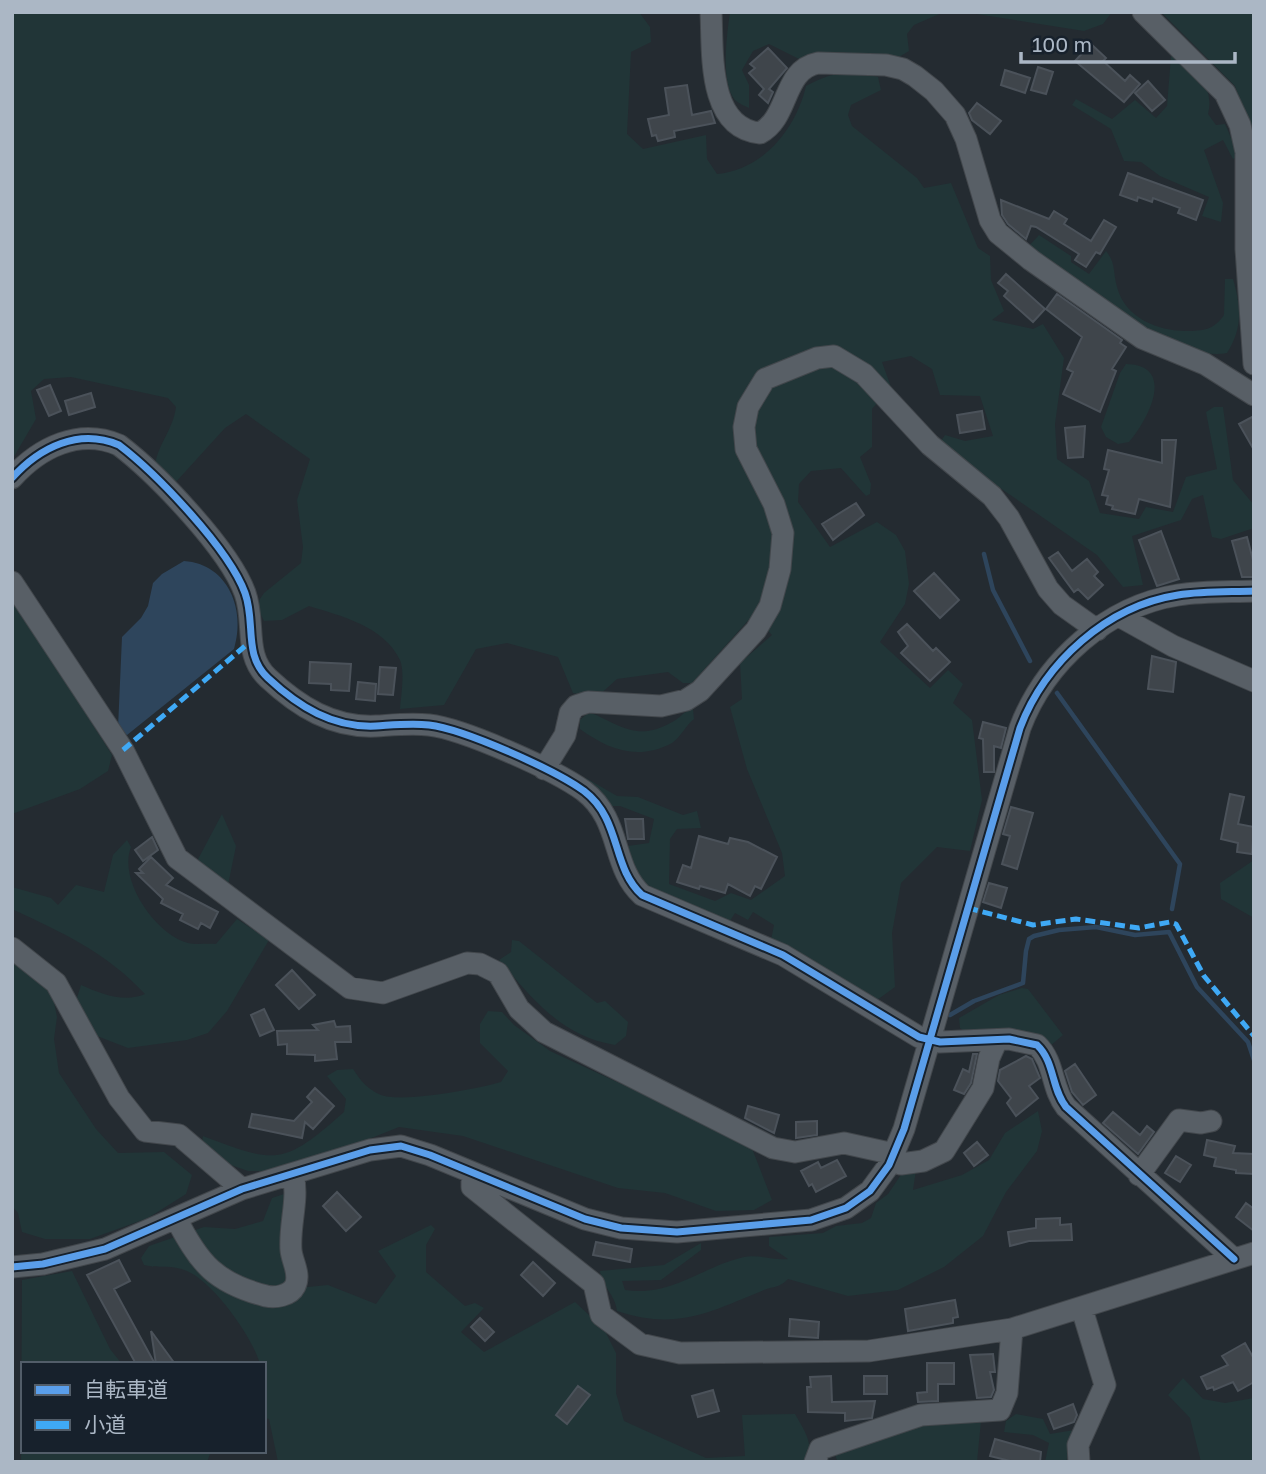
<svg xmlns="http://www.w3.org/2000/svg" width="1266" height="1474" font-family="'Golos Text','Noto Sans JP',sans-serif">
  <rect width="100%" height="100%" fill="#242b31"/>
  <path fill="#213537" d="M12,12H639L650,27L651,42L631,52L627,134L643,149L706,135L707,159L717,174C763,170 796,129 806,86C831,72 850,69 878,77L881,90L851,105L848,115L852,126L917,178L924,188L951,183L978,248L990,256L991,280L1004,311L992,320L1033,329L1043,324L1064,358L1055,424L1057,459L1089,481L1100,513L1139,519L1146,507L1173,512L1186,477L1217,469L1206,412L1214,407H1223L1233,480L1254,505V528L1221,539L1212,537L1203,495L1192,499L1181,520L1132,536L1143,585L1123,587L1097,555L964,463L941,441L945,435L965,441L993,436L980,396L940,395L932,369L911,356L882,362L891,387L872,409V447L860,457L871,484L870,494L866,496L841,468L811,471L799,484L798,502L830,547L877,522L896,535L905,551L909,584L905,604L880,642L930,688L948,670L963,684L953,703L972,720L982,800L970,851L937,847L901,883L892,933L895,987L877,1000L771,940L774,925L753,912L748,920L735,913L728,924L667,901L639,880L628,846L649,843L654,819L620,806H609L582,783L586,778L617,796L638,797L683,815L697,811L701,828L677,829L670,839L669,884L715,901L731,893L751,900L785,876L782,853L747,769L730,707L742,699L740,663L772,635L753,615L692,683H683L668,672L617,679L596,698L573,693L558,657L507,643L476,649L444,705L400,709C401,696 405,672 400,660C384,626 341,616 309,606L282,620L264,621L256,605L264,593L301,563L303,547L297,500L310,459L246,414L225,428L175,483L155,468C156,446 173,431 176,407L168,398L71,377L44,379L31,391L36,419L12,460Z
    M730,12H944L914,25L907,34L909,51L899,57L839,52L799,59L769,44L753,51L742,70L749,85V108C745,106 738,103 735,100C720,82 727,34 730,12Z
    M964,12H1112L1103,24L1084,31Z
    M1161,12H1254V136L1235,86Z
    M1171,56C1195,66 1215,87 1208,114L1216,125L1225,124L1239,156L1233,159L1223,140L1204,150L1223,203L1221,222L1202,216L1209,197L1160,176L1141,162L1124,161L1111,129L1072,105L1076,99L1112,119L1135,100L1156,118L1167,106Z
    M1039,235L1071,256V262L1089,274L1106,251C1116,263 1113,273 1117,287C1125,318 1158,331 1186,331C1203,331 1214,330 1224,315L1225,279H1233C1241,307 1243,328 1227,353C1173,364 1072,279 1027,248Z
    M1126,364C1177,365 1148,420 1129,442L1118,444L1106,437L1101,427L1120,373Z
    M12,596L112,755L108,771L80,789L12,814Z
    M693,709L694,719C686,725 680,738 672,743C638,761 609,750 580,729V720L589,712C621,725 637,743 674,721C681,717 684,711 693,709Z
    M222,814L236,846L228,885L196,863Z
    M127,840L131,847C118,880 155,934 188,943C196,945 207,943 216,944L237,919L269,940L227,1011L208,1033L187,1040L128,1048L97,1036L76,1001L81,985C101,994 125,1003 145,994C106,952 63,933 12,909V887L51,898L58,905L76,885L104,892L113,855Z
    M1254,860V918L1221,899L1220,883Z
    M512,940L519,941L597,1003L605,1001L628,1022L626,1036L615,1045C561,1036 533,999 499,960L511,952Z
    M12,961L52,993L57,1017L54,1039L59,1073L96,1129L118,1153L164,1152L192,1175L186,1194L148,1218L90,1239H45L22,1232L18,1213L12,1206Z
    M1022,988L1028,989L1063,1035L1050,1046L1045,1039L968,1034L960,1028L959,1018L999,995Z
    M488,1011L502,1012L514,1025L550,1051L740,1139L753,1151L772,1200L754,1210L716,1211L665,1193L618,1188L463,1136L399,1127L319,1159L268,1171H248L228,1164L202,1142L203,1136C277,1164 283,1166 344,1112L346,1099L327,1076L337,1070L353,1069C361,1081 367,1089 381,1095C401,1103 478,1089 501,1082L508,1071L480,1043V1024Z
    M1038,1111L1042,1131L1037,1151L1006,1192L983,1236L944,1267L898,1290L848,1296L788,1279C779,1288 774,1286 764,1290C710,1312 677,1331 617,1311C615,1294 602,1287 600,1271L664,1265L701,1243V1250L661,1280L622,1281L625,1290C672,1297 701,1267 744,1257C758,1254 774,1261 788,1259L769,1246V1237L823,1233L836,1226L862,1223L871,1218L876,1203L888,1194L905,1169L916,1170L913,1190L962,1175L989,1160L1005,1133Z
    M290,1192L287,1273L308,1287L328,1285L376,1304L396,1276L378,1251L431,1225L435,1229L426,1245V1272L465,1306L475,1303L484,1308L461,1332L484,1352L575,1302L604,1329L616,1353V1393L624,1421L706,1458L745,1456L742,1415L795,1414C804,1430 815,1444 806,1462H278L269,1419L264,1418V1364H260C252,1336 213,1282 187,1271C172,1264 158,1269 144,1265L141,1258L149,1246L204,1227L235,1229L263,1221L272,1198Z
    M72,1271L110,1349L122,1364H23V1451H211L207,1462H21L22,1280Z
    M1183,1378L1203,1399L1225,1403L1254,1398V1462H1201L1190,1418L1168,1395Z
    M1016,1414L1043,1419L1050,1434L1074,1430L1066,1462H1045L1049,1443L1033,1435L1004,1432L1006,1421Z
    M981,1421L977,1462H847L837,1460L835,1455C875,1422 932,1424 981,1421Z"/>
  <path fill="#2e455c" d="M184,561C229,564 246,611 234,649L127,735L118,728L122,637L141,618L148,606L153,583L162,574Z"/>
  <g fill="none" stroke-linecap="round" stroke-linejoin="round">
    <path stroke="#2e455c" stroke-width="4.5" d="M984,554L993,590L1030,661
      M1057,693L1180,864L1172,909
      M950,1015L974,1001L1023,983L1026,951L1029,939L1034,936L1059,930L1096,927L1135,935L1169,932L1197,987L1248,1042L1254,1060"/>
  </g>
  <path fill="#3f454b" stroke="#4b525a" stroke-width="2" d="M1091,44L1106,58L1103,61L1125,81L1130,75L1140,84L1124,102L1075,61Z
    M768,48L787,68L769,89L773,92L768,103L759,95L764,89L749,73L755,68L750,64Z
    M1038,67L1053,72L1046,94L1031,90Z
    M1005,70L1030,78L1025,93L1001,85Z
    M1148,81L1165,100L1152,111L1135,93Z
    M687,85L692,115L711,111L715,123L674,131L675,137L658,141L656,135L652,136L648,119L669,115L665,88Z
    M977,103L1001,121L990,134L972,120L969,113Z
    M1128,173L1203,200L1196,220L1178,213L1180,208L1153,198L1152,202L1138,197L1137,201L1120,195Z
    M1001,200L1049,219L1054,211L1067,219L1064,224L1091,241L1104,220L1116,227L1100,254L1096,252L1086,267L1075,260L1079,254L1036,227L1031,226L1026,239L1008,224L1002,215Z
    M1006,274L1045,309L1033,322L1004,296L1008,291L998,283Z
    M1057,294L1122,340L1120,343L1126,347L1112,369L1116,371L1100,412L1063,394L1073,372L1067,369L1082,337L1046,309Z
    M50,385L61,411L49,416L37,390Z
    M91,393L95,407L69,415L65,401Z
    M982,411L985,429L960,433L957,415Z
    M1254,416V450L1239,424Z
    M1085,426L1083,457L1068,458L1065,428Z
    M1162,440H1176L1170,507L1139,499L1135,514L1112,509L1113,506L1106,504L1108,496L1102,495L1109,470L1104,469L1108,450L1162,463Z
    M856,503L864,515L833,540L822,524Z
    M1161,531L1179,579L1157,586L1139,540Z
    M1247,537L1254,564V577H1242L1232,541Z
    M1058,552L1072,571L1087,559L1098,572L1094,576L1103,585L1088,599L1078,589L1074,592L1049,558Z
    M934,573L959,600L940,618L914,591Z
    M907,624L933,651L936,648L950,662L930,681L901,653L908,646L898,632Z
    M1152,656L1176,662L1173,692L1148,689Z
    M310,662L351,664L349,691L331,690V684L309,683Z
    M380,667L396,668L393,695L378,694Z
    M358,682L376,684L375,701L356,699Z
    M983,722L1006,728L1001,748L994,746V772H984L983,739L979,738Z
    M1230,794L1244,797L1238,824L1254,827L1252,854L1237,852L1238,843L1221,839Z
    M1011,807L1033,813L1017,869L1002,864L1010,836L1003,834Z
    M625,819H643L644,839H628Z
    M699,836L728,844L730,838L748,842L777,857L761,889L755,886L750,896L728,884L725,893L700,886L699,889L677,882L683,865L691,868Z
    M152,837L158,850L143,861L135,850Z
    M151,857L173,878L166,885L218,912L210,928L201,923L198,929L180,920L183,914L161,903L163,899L136,873H143L139,869Z
    M989,883L1007,888L1001,908L983,902Z
    M292,970L315,995L299,1009L276,985Z
    M264,1009L274,1030L260,1036L251,1015Z
    M334,1021L336,1027L350,1026L351,1042H335L337,1059L315,1061V1055L287,1054V1044L278,1045L277,1031L318,1030L313,1025Z
    M973,1054H977L971,1083L964,1094L954,1090L963,1069L969,1072Z
    M1026,1056L1032,1059L1040,1078L1029,1086L1038,1098L1016,1116L1007,1103L1011,1098L998,1081L1000,1070Z
    M1075,1064L1096,1095L1083,1105L1072,1092L1065,1071Z
    M315,1088L334,1106L313,1129L305,1122L302,1138L249,1127L252,1114L294,1121L312,1102L307,1097Z
    M748,1106L779,1115L774,1133L745,1118Z
    M1113,1112L1140,1135L1147,1126L1154,1132L1138,1154L1103,1123Z
    M817,1121V1135L796,1138V1122Z
    M1207,1140L1235,1146L1233,1153L1254,1154V1174L1236,1173V1170L1214,1166L1216,1158L1204,1155Z
    M977,1142L988,1155L974,1166L964,1153Z
    M1176,1156L1191,1165L1180,1182L1165,1173Z
    M837,1160L846,1176L816,1192L812,1184L809,1186L801,1171L818,1162L821,1168Z
    M337,1192L361,1217L346,1231L323,1206Z
    M1246,1203L1254,1209V1231L1236,1217Z
    M1060,1218V1225L1071,1224L1072,1240L1029,1241L1010,1246L1008,1232L1036,1228V1219Z
    M596,1242L632,1249L630,1262L593,1255Z
    M119,1260L130,1281L114,1289L155,1364H136L87,1275Z
    M533,1262L555,1283L543,1296L521,1275Z
    M955,1300L958,1317L953,1318V1323L908,1331L905,1309Z
    M480,1318L494,1332L485,1341L471,1327Z
    M790,1319L819,1322L818,1338L789,1336Z
    M151,1331L175,1364H156Z
    M1245,1343L1254,1359V1382L1238,1391L1233,1382L1214,1390L1213,1387L1207,1389L1201,1377L1228,1365L1222,1356Z
    M993,1354L995,1372H990L994,1390L991,1397L977,1398L970,1355Z
    M927,1363H954V1384H938V1401L918,1402L917,1393L927,1392Z
    M831,1376L832,1402L875,1401L872,1418L845,1421V1413L808,1412L807,1387H811L810,1377Z
    M864,1376H887V1394H864Z
    M578,1386L590,1395L567,1424L556,1415Z
    M713,1390L719,1411L698,1417L692,1396Z
    M1073,1404L1077,1415L1074,1422L1054,1429L1048,1414Z
    M995,1439L1041,1452L1040,1462H1014L990,1456Z"/>
  <g fill="none" stroke-linecap="round" stroke-linejoin="round">
    <defs>
      <path id="minor" d="M711,12C713,51 707,128 760,133C790,117 782,70 818,63L886,65L903,69L915,76L934,91L955,115L966,139L990,220L998,233L1031,260L1142,338L1205,364L1254,395
        M1143,12L1225,93L1240,125L1246,152V249L1254,364
        M12,478C40,447 79,428 119,445C157,474 229,549 245,593C256,623 243,655 268,678C299,707 333,728 376,726C393,725 411,723 429,725C464,729 555,770 584,791C622,820 611,867 642,895L783,955L919,1037L940,1042L1009,1039L1037,1045C1055,1062 1051,1088 1066,1107L1234,1259
        M12,582L123,750L177,858L350,988L383,993L467,963L480,964L498,973L519,1009L544,1032L773,1148L795,1152L844,1143L894,1154L901,1164L923,1161L944,1151L983,1088L989,1058L997,1040
        M1119,616L1173,646L1254,681
        M544,769L565,735L570,713L576,706L588,702L661,706L686,700L700,691L756,630L770,606L780,569L783,533L774,504L746,449L744,427L748,407L765,379L817,358L834,356L864,374L930,445L992,496L1009,518L1048,589L1062,605L1097,630
        M12,948L56,983L119,1098L145,1131L179,1135L242,1189
        M472,1173V1187L594,1284L601,1315L640,1344L680,1353L869,1351L1012,1329L1254,1253
        M1139,1175L1179,1120L1201,1123L1211,1121
        M176,1218C199,1264 216,1283 266,1296C275,1298 290,1296 295,1286C301,1274 292,1262 291,1250C289,1224 299,1200 293,1174
        M12,1267L43,1264L105,1249L242,1189L370,1150L401,1146L430,1155L585,1219L621,1228L677,1232L811,1220L846,1208L870,1191L889,1165L904,1129L1020,728C1045,662 1107,606 1178,595C1203,591 1229,592 1254,591
        M815,1462L820,1449L921,1415L1000,1410L1007,1393L1012,1329
        M1079,1462L1078,1445L1105,1385L1082,1309"/>
    </defs>
    <use href="#minor" stroke="#42474c" stroke-width="23"/>
    <use href="#minor" stroke="#585f66" stroke-width="21"/>
    <path stroke="#3fa9f5" stroke-width="5" stroke-dasharray="10 5" stroke-linecap="butt" d="M123,750L251,641
      M968,908L1033,925L1076,919L1139,928L1170,922L1176,924L1204,976L1254,1036"/>
    <defs>
      <path id="cycleway" d="M12,478C40,447 79,428 119,445C157,474 229,549 245,593C256,623 243,655 268,678C299,707 333,728 376,726C393,725 411,723 429,725C464,729 555,770 584,791C622,820 611,867 642,895L783,955L919,1037L940,1042L1009,1039L1037,1045C1055,1062 1051,1088 1066,1107L1234,1259
        M12,1267L43,1264L105,1249L242,1189L370,1150L401,1146L430,1155L585,1219L621,1228L677,1232L811,1220L846,1208L870,1191L889,1165L904,1129L1020,728C1045,662 1107,606 1178,595C1203,591 1229,592 1254,591"/>
    </defs>
    <use href="#cycleway" stroke="#17212c" stroke-width="11"/>
    <use href="#cycleway" stroke="#5a9eea" stroke-width="7"/>
  </g>
  <rect width="1266" height="1474" fill="none" stroke="#abb7c5" stroke-width="28"/>
  <rect x="21" y="1362" width="245" height="91" fill="#17212c" stroke="#525d69" stroke-width="2"/>
  <rect x="35" y="1385" width="35" height="10" fill="#5a9eea" stroke="#525d69" stroke-width="2"/>
  <text x="84" y="1397" font-size="21" fill="#abb7c5">自転車道</text>
  <rect x="35" y="1420" width="35" height="10" fill="#3fa9f5" stroke="#525d69" stroke-width="2"/>
  <text x="84" y="1432" font-size="21" fill="#abb7c5">小道</text>
  <path d="M1021 52v10h214v-10" fill="none" stroke="#abb7c5" stroke-width="3.5"/>
  <text x="1032" y="52" font-size="21" fill="#abb7c5" stroke="#17212c" stroke-width="5" paint-order="stroke">100 m</text>
</svg>
